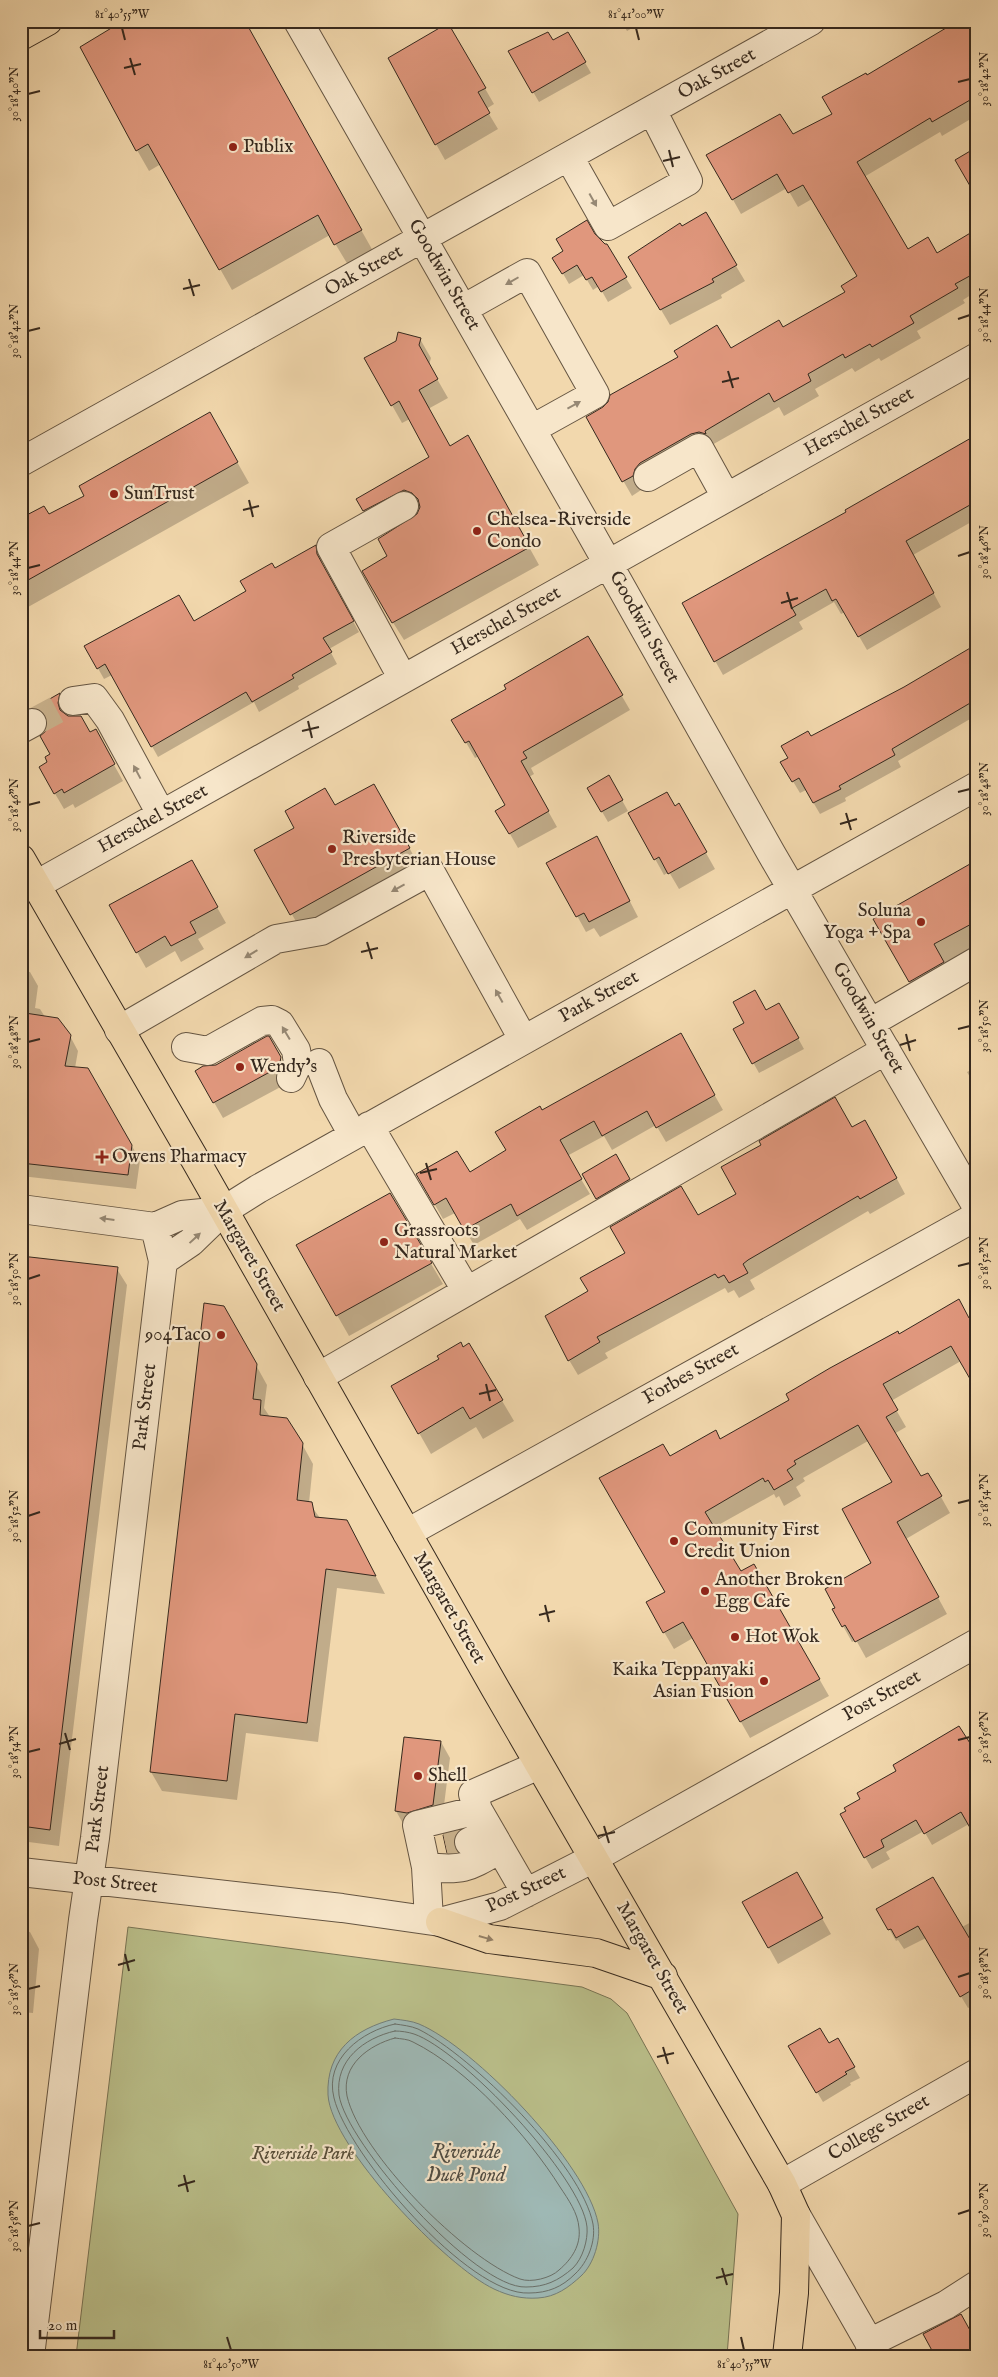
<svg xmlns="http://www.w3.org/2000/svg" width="998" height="2377" font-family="'IM FELL English',serif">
  <rect width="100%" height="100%" fill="#f2d8ad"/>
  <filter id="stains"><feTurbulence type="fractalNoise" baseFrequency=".004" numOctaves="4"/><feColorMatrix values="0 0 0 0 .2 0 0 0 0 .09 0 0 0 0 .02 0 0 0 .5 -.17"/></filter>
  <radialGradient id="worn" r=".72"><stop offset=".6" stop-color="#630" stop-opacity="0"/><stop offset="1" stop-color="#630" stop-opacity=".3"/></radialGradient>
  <path fill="#babf8a" stroke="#787454" d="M128,1927L582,1987L611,1999L627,2013L738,2214L727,2356H76Z"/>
  <path fill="#9eb8b4" stroke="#747f78" d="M394,2019C402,2020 412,2021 419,2024C474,2047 587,2164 598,2223C601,2240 594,2264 581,2276C569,2287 556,2297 538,2298C522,2299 509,2296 494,2289C447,2267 331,2147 328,2095C326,2051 355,2029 394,2019Z"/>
  <path fill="#0003" d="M243,21L373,251L348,265L330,235L232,290L161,164L149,171L137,150Z
    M432,21H466L451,30L494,104L486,109L498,129L445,160L436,144L438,31Z
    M621,21H645L627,31Z
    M977,21V111L972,113L974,117L942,136L940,132L864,177L907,251L937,254L977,231V291L963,300L965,303L917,331L921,338L881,361L879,358L855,372L852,368L815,389L819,396L784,416L779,407L643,484L641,490L632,496L587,418L731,350L783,329L846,292L859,277L812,199L798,207L787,188L741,214L708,155L793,136L834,114L867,77Z
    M568,33L591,73L539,102L510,52L553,42Z
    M705,214L745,281L721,295L722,298L670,325L630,257Z
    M594,235L606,245L632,288L608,302L599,286L593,290L584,275L569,284L554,258Z
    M420,339L431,358L429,365L448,398L428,409L450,447L478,455L539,565L404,640L382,605L420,510L416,508L374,529L357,499L431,457L410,419L402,423L366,359Z
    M210,414L249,483L21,611V520L48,516L86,496Z
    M977,445V527L973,521L913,555L941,607L867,650L845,612L841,614L834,602L799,622L803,629L723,675L683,603Z
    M315,547L321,558L323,567L359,632L329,649L337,664L298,686L299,689L259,712L254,702L158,757L112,675L104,679L86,647L193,622L248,592L275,570Z
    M588,638L630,710L531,768L534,774L529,777L557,827L518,848L497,811L507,806L479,756L475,758L453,720L508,690Z
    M977,641V715L898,761L901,767L845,798L846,801L820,814L806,790L800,793L782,763L789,759L811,738L905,688L976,646L974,643Z
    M59,695L68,711L67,717L90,734L95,731L123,781L75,808L73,804L64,809L40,768L49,763L52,755L47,731L48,725L45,724L36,708Z
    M609,777L628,811L608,822L589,789Z
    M679,805L715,869L679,889L669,872L664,875L630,814Z
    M335,807L391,815L426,878L308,943L256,850Z
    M605,853L638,917L600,937L594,928L586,932L548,863Z
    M977,861V948L922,1002L874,919Z
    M191,862L226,923L198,939L204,949L181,962L175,951L146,968L111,906Z
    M21,971L30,972L38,986L35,1008L40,1009L45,1017L70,1036L78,1051L75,1068L87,1069L140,1160L136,1189L21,1176Z
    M779,1004L804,1049L759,1073L735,1030Z
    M680,1034L723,1110L666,1142L656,1125L612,1150L604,1136L567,1156L590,1194L527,1230L520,1219L474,1245L455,1213L443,1219L418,1175L469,1174L508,1151L542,1112Z
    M278,1053L290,1078L288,1083L223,1118L196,1071Z
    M977,1067V1089L967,1072Z
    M851,1129L874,1136L905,1194L870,1214L868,1211L757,1276L750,1280L755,1289L739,1298L734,1290L728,1293L725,1288L605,1353L608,1358L578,1375L569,1360L589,1292L698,1217Z
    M616,1156L635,1190L603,1209L584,1174Z
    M390,1194L443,1284L349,1336L297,1245Z
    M117,1269L127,1285L59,1846L21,1841V1553Z
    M958,1301L961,1361L891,1401L906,1427L894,1434L921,1478L928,1474L950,1513L906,1539L947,1614L866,1658L856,1640L852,1642L834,1610L872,1564L893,1483L868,1441L803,1478L805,1481L796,1487L801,1496L784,1506L779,1496L776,1498L774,1494L713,1528L741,1573L754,1565L829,1696L750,1738L693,1638L674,1649L647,1603L666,1592L670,1458L720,1440Z
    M235,1327L267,1385L264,1408L270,1417L302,1444L313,1464L309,1503L320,1518L347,1521L385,1594L337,1588L318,1742L246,1733L237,1800L162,1791L151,1772Z
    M469,1345L514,1421L483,1439L476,1427L431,1454L393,1387Z
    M441,1742L450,1758L442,1821L405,1827L396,1811Z
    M977,1758L969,1824L932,1845L924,1831L886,1852L890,1859L872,1869L841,1815Z
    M458,1832L464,1842L459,1852L463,1862L454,1863L448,1852L444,1836Z
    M797,1874L831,1934L778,1964L744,1903Z
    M878,1909L960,1928L977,1919V2003L968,2008L926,1938L904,1949L898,1940L896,1941Z
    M21,1931L30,1932L39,1949L33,2013L21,2012Z
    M837,2039L860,2078L850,2083L851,2085L823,2102L790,2047L828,2045Z"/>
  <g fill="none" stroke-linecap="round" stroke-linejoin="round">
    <path stroke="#6a7069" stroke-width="1" d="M395,2024C402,2025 411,2026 418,2029C471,2055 582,2165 593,2224C596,2241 588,2262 575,2274C562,2287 548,2293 529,2293C469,2296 347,2153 334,2098C324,2059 362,2031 395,2024Z
      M395,2031C401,2031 408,2032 414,2034C461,2050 582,2177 587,2227C588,2240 583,2258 573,2268C558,2281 545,2287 526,2287C475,2289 346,2143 339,2095C335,2060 364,2038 395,2031Z
      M395,2038C401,2039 408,2039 413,2042C468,2069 528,2136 560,2187C568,2199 578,2213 579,2228C581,2245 572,2259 559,2270C551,2278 531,2283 520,2279C465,2259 360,2153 347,2096C341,2065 369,2045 395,2038Z"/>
  </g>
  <path fill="#e0977d" stroke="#36291e" d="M123,21H245L362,230L334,245L318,215L219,270L148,144L136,151L80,47Z
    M942,21H977V96L932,122L930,118L857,162L908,249L928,237L937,253L977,229V272L955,284L958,288L910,316L914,323L872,347L870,344L845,358L843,354L808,374L811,381L774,402L769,393L705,431L706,434L699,432L691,434L640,463L635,469L633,476L622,482L586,417L603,407L608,402L610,395L678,357L674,351L717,325L731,348L779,320L783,327L845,292L841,286L857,276L803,185L788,193L777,174L732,200L706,155L780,114L793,134L832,114L822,97L866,73L867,75L946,28Z
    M448,23L486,88L478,92L490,113L435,145L388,58Z
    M548,32L553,40L568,32L586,62L532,93L508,51Z
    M977,147V198L955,160Z
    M706,212L737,265L712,279L714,282L660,310L628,257L680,223L682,226Z
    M587,220L595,234L605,244H607L627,277L601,292L592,277L586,280L577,265L562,274L552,258L563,251L556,239Z
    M398,332L421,338L419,345L438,379L419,390L450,446L468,435L530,547L392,623L362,571L387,556L378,539L417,514L420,507L418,499L412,493L404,490L363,511L356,499L429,457L399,401L391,406L364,358L396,341Z
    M210,412L238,462L21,584V518L44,506L49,514L84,496L79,486Z
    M971,438L977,448V501L906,541L934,593L858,637L836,599L832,601L826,589L792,608L796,615L714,662L682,603L846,512L845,510Z
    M316,545L317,554L354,621L323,638L332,652L292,675L294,678L252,702L246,692L151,747L105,664L97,669L84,646L179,595L194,621L246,591L240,581L272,563L275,568Z
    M588,636L623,695L523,752L527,758L521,761L549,811L509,834L495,811L505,805L469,741L465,743L451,720L506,689L504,685Z
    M977,644V699L892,749L895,755L839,786L841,789L813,803L799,778L792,782L780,762L788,758L781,746L808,731L811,736L904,687Z
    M60,693L58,703L60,710L68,716H81L90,732L96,729L115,764L64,793L62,789L54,794L39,767L47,762L45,757L50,754L40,736L46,731L48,723L45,715L41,710L34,708Z
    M609,775L623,800L601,812L587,788Z
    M374,784L410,848L290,915L254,850L294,828L285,811L325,788L335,805Z
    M667,792L675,806L679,803L707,852L668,874L659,857L654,860L628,813Z
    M597,836L630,901L589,922L584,913L576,917L546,863Z
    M192,860L218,907L190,922L196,933L171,946L165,936L136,953L109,905Z
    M977,860V921L934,944L944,962L909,982L873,919Z
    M755,990L766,1010L779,1003L799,1038L752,1064L733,1029L744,1023L733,1002Z
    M25,1013L58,1018L71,1035L65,1066L88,1068L132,1145L128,1175L21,1163V1033Z
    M681,1033L715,1095L656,1128L647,1111L602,1136L594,1121L560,1140L582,1179L517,1216L511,1204L464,1230L446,1198L434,1205L416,1174L457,1151L470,1172L506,1150L495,1132L540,1106L542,1110Z
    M267,1036H269L281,1057L279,1067L213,1103L195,1071L203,1066L216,1065Z
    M835,1097L852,1127L865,1120L897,1178L860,1199L858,1196L748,1260L743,1264L748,1273L729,1283L724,1275L718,1278L715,1274L597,1337L600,1342L568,1361L545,1316L588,1291L580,1278L625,1253L610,1227L681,1186L698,1215L736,1194L721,1167L761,1145L759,1141Z
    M616,1154L630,1179L596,1199L582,1174Z
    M390,1193L432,1263L336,1316L296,1245Z
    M21,1256L118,1267L50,1830L21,1826Z
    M959,1299L969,1318L977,1314V1391L951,1346L883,1384L898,1410L886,1417L921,1476L928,1473L942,1496L897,1522L939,1597L855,1642L845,1625L842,1627L832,1609L835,1608L825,1589L871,1563L842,1509L892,1482L858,1425L794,1461L796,1464L787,1470L793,1479L774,1490L768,1480L765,1482L763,1478L705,1512L741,1571L754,1564L820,1679L740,1722L683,1622L663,1633L646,1602L665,1592L599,1478L663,1444L670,1456L716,1430L720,1439L789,1400L786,1394L830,1368L898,1331L899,1334Z
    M204,1303L224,1306L257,1364L253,1399L261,1400L260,1415L287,1418L303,1443L297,1500L312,1502L315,1517L347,1520L376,1576L326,1569L307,1723L235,1714L227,1781L150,1772Z
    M461,1342L463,1347L469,1343L503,1400L470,1419L463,1407L418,1434L391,1386L439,1359L437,1356Z
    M959,1726L977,1754V1840L961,1812L924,1834L916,1820L881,1840L884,1847L864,1858L840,1814L846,1811L844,1808L860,1799L857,1793L896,1771L893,1765Z
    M404,1737L441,1741L433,1805L407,1813L395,1811Z
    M459,1831L453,1841L458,1852L447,1853L443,1835Z
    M797,1872L823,1918L768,1948L742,1902Z
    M933,1877L977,1951V1987L960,1997L918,1926L896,1938L891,1929L888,1930L876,1909Z
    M820,2028L829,2043L838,2038L855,2067L845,2072L847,2074L816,2093L788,2046Z
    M961,2314L977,2343V2356H935L923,2334Z"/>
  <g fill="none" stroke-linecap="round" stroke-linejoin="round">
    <path stroke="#ccb590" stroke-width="28" stroke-dasharray="28 14" stroke-linecap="butt" d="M32,723L73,701
      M446,1847L469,1842"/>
    <defs>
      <path id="minor" d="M298,21L589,530L771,853L977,1207
        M569,157L608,226L688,181L652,110
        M463,309L527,273L595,394L532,429
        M21,462L811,21
        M648,477L699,448L726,497
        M403,679L331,547L404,506
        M73,701L94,698L110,720L161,814
        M21,729L32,723
        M36,885L977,357
        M870,1023L977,961
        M119,1030L276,939L321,931L430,871L523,1039
        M186,1047L208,1051L262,1021L272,1020L280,1024L296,1050L298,1063L291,1078
        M319,1063L333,1099L353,1135
        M369,1126L466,1290
        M21,1209L155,1227
        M155,1227L182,1215L223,1211
        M163,1261L191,1242L223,1211L258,1189L977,786
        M318,1377L886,1050
        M407,1533L977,1216
        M478,1810L417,1825L426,1867C464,1871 467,1868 500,1849
        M469,1842L490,1831
        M426,1867L429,1920
        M21,1872L342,1908L440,1922L500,1906L594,1858L977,1643
        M526,1893L478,1810L473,1794L539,1765
        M782,2184L977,2073
        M796,2215L877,2356
        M869,2343L946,2305L977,2285
        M30,2356L83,1920L95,1838L163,1261L155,1227"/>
      <path id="major" d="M21,36L48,21
        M21,859L197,1163L495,1688L782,2184L796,2215L794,2293L787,2356
        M440,1922L489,1939L596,1953L663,1976"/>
    </defs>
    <use href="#minor" stroke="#655542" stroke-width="30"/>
    <use href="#major" stroke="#36291e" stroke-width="30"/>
    <use href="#minor" stroke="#f7e6ca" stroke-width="28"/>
    <use href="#major" stroke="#f2d8ad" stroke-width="28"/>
  </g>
  <defs><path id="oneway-solid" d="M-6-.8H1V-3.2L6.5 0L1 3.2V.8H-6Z" transform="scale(1.25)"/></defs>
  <g fill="#968874">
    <use href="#oneway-solid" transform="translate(593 200) rotate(61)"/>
    <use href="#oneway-solid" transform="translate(512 281) rotate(150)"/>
    <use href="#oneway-solid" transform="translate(574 405) rotate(-29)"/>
    <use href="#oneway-solid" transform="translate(137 772) rotate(-118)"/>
    <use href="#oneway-solid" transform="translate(398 888) rotate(151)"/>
    <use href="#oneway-solid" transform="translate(251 954) rotate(149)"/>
    <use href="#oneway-solid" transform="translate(499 996) rotate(-119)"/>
    <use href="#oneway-solid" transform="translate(286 1033) rotate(-121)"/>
    <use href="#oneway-solid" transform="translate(107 1219) rotate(-173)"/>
    <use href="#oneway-solid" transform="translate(195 1238) rotate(-43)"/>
  </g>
  <use fill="#948066" href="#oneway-solid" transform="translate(486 1938) rotate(16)"/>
  <path fill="none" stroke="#36291e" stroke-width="2" d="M122,28L125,40M636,28L639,40M130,58L135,75M124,68L141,64M958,82L970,79M28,94L40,91M669,150L673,167M663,161L680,157M189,279L194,296M183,289L200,285M958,319L970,315M28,331L40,328M728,371L733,388M722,382L739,378M249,500L253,517M243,510L259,506M958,556L970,552M28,568L40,565M787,592L792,609M781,603L798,598M308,721L312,738M302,731L319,727M958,792L970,789M28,805L40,802M846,813L851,830M840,824L857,819M367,942L372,959M361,952L378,948M958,1029L970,1026M906,1034L910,1051M28,1042L40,1039M900,1045L916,1040M426,1163L431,1180M420,1173L437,1169M958,1266L970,1263M28,1279L40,1275M486,1384L490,1401M479,1394L496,1390M958,1503L970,1500M28,1516L40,1512M545,1605L549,1622M539,1615L555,1611M65,1733L70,1750M958,1740L970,1737M59,1744L76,1739M28,1752L40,1749M604,1826L609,1843M598,1836L615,1832M125,1954L129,1971M118,1965L135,1960M958,1977L970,1973M28,1989L40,1986M663,2047L668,2064M657,2057L674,2053M184,2175L188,2192M178,2186L195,2181M958,2214L970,2210M28,2226L40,2223M722,2268L727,2285M716,2278L733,2274M227,2337L231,2350M741,2337L744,2350"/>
  <g fill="#8f2418" stroke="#f7e6ca" stroke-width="2">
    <circle cx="233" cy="147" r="5"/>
    <circle cx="114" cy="494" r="5"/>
    <circle cx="477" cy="531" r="5"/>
    <circle cx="332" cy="849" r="5"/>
    <circle cx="921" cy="922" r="5"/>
    <circle cx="240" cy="1067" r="5"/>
    <path d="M99.5 1149.5h5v5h5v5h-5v5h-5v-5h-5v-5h5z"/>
    <circle cx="384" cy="1242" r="5"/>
    <circle cx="221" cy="1335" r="5"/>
    <circle cx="674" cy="1541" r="5"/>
    <circle cx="705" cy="1591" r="5"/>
    <circle cx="735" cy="1637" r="5"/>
    <circle cx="764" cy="1681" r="5"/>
    <circle cx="418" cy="1776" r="5"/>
  </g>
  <g text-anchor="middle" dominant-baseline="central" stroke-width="4.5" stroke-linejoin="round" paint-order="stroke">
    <g font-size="19" fill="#36291e" stroke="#f7e6ca">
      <text transform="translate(717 74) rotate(-29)">Oak Street</text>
      <text transform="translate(364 271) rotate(-29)">Oak Street</text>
      <text transform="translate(444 275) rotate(60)">Goodwin Street</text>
      <text transform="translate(859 422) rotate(-29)">Herschel Street</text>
      <text transform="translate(506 621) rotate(-29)">Herschel Street</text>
      <text transform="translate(644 627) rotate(61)">Goodwin Street</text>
      <text transform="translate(153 819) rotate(-29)">Herschel Street</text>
      <text transform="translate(599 997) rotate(-29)">Park Street</text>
      <text transform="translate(868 1018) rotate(60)">Goodwin Street</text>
      <text transform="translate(249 1256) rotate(60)">Margaret Street</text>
      <text transform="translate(691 1374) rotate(-29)">Forbes Street</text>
      <text transform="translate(145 1407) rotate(-83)">Park Street</text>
      <text transform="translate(449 1608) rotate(60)">Margaret Street</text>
      <text transform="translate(882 1696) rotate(-29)">Post Street</text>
      <text transform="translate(98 1809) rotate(-83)">Park Street</text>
      <text transform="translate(115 1883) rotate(6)">Post Street</text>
      <text transform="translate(526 1890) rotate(-25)">Post Street</text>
      <text transform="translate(652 1958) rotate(60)">Margaret Street</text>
      <text transform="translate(879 2128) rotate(-30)">College Street</text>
    </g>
    <g font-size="19" fill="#36291e" stroke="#f7e6ca" text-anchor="start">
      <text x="243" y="147">Publix</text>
      <text x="124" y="494">SunTrust</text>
      <text x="487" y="520">Chelsea-Riverside<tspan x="487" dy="22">Condo</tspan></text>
      <text x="342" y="838">Riverside<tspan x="342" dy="22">Presbyterian House</tspan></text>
      <text x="911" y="911" text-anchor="end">Soluna<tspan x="911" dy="22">Yoga + Spa</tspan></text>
      <text x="250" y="1067">Wendy's</text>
      <text x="112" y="1157">Owens Pharmacy</text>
      <text x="394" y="1231">Grassroots<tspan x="394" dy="22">Natural Market</tspan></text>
      <text x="211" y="1335" text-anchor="end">904Taco</text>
      <text x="684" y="1530">Community First<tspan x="684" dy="22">Credit Union</tspan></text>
      <text x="715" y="1580">Another Broken<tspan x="715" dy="22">Egg Cafe</tspan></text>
      <text x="745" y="1637">Hot Wok</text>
      <text x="754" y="1670" text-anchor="end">Kaika Teppanyaki<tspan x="754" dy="22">Asian Fusion</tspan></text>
      <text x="428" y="1776">Shell</text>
    </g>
    <g font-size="19" font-style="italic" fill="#574e39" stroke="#f7e6ca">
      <text x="303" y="2154">Riverside Park</text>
    </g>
    <g font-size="20" font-style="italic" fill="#504d44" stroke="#f7e6ca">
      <text x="466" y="2152">Riverside<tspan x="466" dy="23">Duck Pond</tspan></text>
    </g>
  </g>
  <rect width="998" height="2377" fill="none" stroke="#f2d8ad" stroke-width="55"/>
  <path d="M40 2330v8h74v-8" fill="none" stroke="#36291e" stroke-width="2.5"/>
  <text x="48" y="2330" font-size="15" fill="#36291e" stroke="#f7e6ca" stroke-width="4" paint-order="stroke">20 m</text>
  <rect x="28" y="28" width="942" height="2322" fill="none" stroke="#36291e" stroke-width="2"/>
  <g font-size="12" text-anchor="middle" fill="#36291e">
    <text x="122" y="18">81°40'55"W</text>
    <text x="636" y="18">81°41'00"W</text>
    <text transform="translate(984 79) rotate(-90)" y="4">30°18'42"N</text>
    <text transform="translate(14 94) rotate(-90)" y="4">30°18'40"N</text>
    <text transform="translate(984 315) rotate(-90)" y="4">30°18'44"N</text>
    <text transform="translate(14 331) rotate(-90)" y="4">30°18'42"N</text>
    <text transform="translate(984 552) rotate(-90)" y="4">30°18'46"N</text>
    <text transform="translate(14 568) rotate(-90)" y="4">30°18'44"N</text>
    <text transform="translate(984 789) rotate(-90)" y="4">30°18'48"N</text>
    <text transform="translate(14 805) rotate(-90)" y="4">30°18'46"N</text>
    <text transform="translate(984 1026) rotate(-90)" y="4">30°18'50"N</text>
    <text transform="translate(14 1042) rotate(-90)" y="4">30°18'48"N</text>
    <text transform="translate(984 1263) rotate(-90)" y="4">30°18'52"N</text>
    <text transform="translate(14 1279) rotate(-90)" y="4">30°18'50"N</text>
    <text transform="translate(984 1500) rotate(-90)" y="4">30°18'54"N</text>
    <text transform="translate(14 1516) rotate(-90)" y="4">30°18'52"N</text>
    <text transform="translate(984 1737) rotate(-90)" y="4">30°18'56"N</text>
    <text transform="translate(14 1752) rotate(-90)" y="4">30°18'54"N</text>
    <text transform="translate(984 1973) rotate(-90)" y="4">30°18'58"N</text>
    <text transform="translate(14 1989) rotate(-90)" y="4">30°18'56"N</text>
    <text transform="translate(984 2210) rotate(-90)" y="4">30°19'00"N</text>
    <text transform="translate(14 2226) rotate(-90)" y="4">30°18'58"N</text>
    <text x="231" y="2368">81°40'50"W</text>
    <text x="744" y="2368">81°40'55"W</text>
  </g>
  <rect width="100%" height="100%" filter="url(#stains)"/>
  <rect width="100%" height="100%" fill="url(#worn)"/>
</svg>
